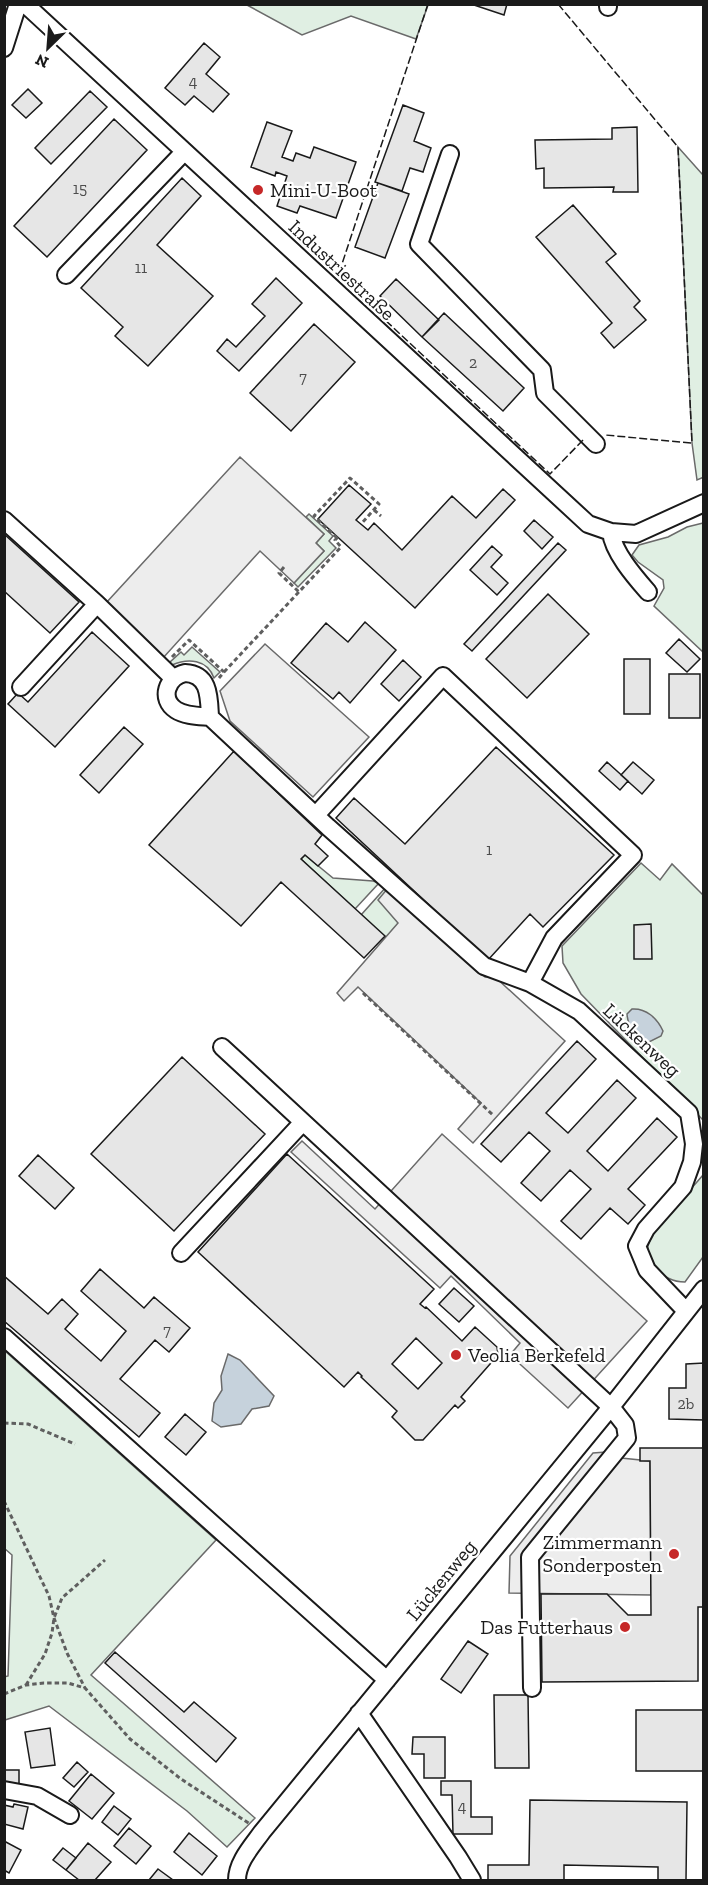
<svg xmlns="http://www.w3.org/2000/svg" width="708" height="1885" font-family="'Zilla Slab',serif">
  <rect width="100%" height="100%" fill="#fff"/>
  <path fill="#e0efe3" stroke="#6a6a6a" stroke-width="1.5" d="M247,5L428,4V5L416,39L351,16L302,35Z
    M678,147L703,175L704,477L697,480L692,443Z
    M309,514L333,536L329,541L336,548L298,587L294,583L324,551L316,543L324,534L306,517Z
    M703,523H704L703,652L654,606L664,588L663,580L638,562L632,555L639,545L668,537L687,527Z
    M192,647L220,672L214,678C207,659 188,658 172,665L169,663L181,652L184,655Z
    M305,855L333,878L373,881L379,883L355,909L301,859Z
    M641,863L660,880L672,864L703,895V1257L685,1282C672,1282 665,1277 656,1269C647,1262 645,1251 650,1240C656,1224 690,1191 703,1175V1120L581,994L563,963L562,946Z
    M387,886L399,923L386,938L361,915Z
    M5,1351L216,1540L91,1675L255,1818L227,1847L187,1811L49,1706L5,1720L4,1677L8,1676L12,1555L4,1548Z"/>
  <path fill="#ededed" stroke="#6a6a6a" stroke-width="1.5" d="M240,457L324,534L316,543L324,551L294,583L260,551L163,658L106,603Z
    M265,644L369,737L313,797L230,721L220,691Z
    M388,888L485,977L494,976L565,1041L473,1143L458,1129L481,1103L358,987L344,1001L337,993L398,923L378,900Z
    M442,1134L647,1321L568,1408L510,1355L520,1343L451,1276L440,1288L291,1152L302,1141L375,1209Z
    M606,1452L621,1458L650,1461L651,1595L509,1593L510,1556L593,1453Z"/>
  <path fill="#c6d2dc" stroke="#6a6a6a" stroke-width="1.5" d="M632,1009C646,1008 657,1018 663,1031L661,1036L649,1042C636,1037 628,1028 627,1014Z
    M228,1354L240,1360L274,1396L269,1406L252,1409L241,1424L221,1427L212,1421L214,1403L222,1390L221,1376Z"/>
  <path fill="#e6e6e6" stroke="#1a1a1a" stroke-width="1.5" fill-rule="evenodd" d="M471,4H507L504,15Z
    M204,43L220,57L206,74L229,94L213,112L194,96L185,105L165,88Z
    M28,89L42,103L26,118L12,105Z
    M90,91L107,107L51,164L35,148Z
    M403,105L424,113L414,141L431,148L423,172L410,168L402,191L375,182Z
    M114,119L147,150L47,257L14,226Z
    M267,122L292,131L282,157L293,161L296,153L310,158L314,147L356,162L336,218L300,206L297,213L277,206L287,176L276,172L275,176L251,167Z
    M637,127L638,192H613L614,187L544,188V168L536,169L535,140L612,139V128Z
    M182,178L201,196L157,245L213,296L148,366L115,336L123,327L81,288Z
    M378,183L409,194L385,258L355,247Z
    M573,205L616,254L606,262L640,301L634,307L646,320L614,348L601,333L612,323L536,237Z
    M276,278L302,303L239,371L217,351L227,339L236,347L265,316L252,304Z
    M396,279L439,320L422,337L380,296Z
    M444,313L524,388L503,411L422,337Z
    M314,324L355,362L291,431L250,393Z
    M349,485L371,504L356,520L368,530L374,523L402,550L452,496L476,518L503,489L515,500L415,608L318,519Z
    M534,520L553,537L542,549L524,531Z
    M4,534L79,602L50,633L4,591Z
    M558,543L566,550L472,651L464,644Z
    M492,546L502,555L491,567L508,583L497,595L470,570Z
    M548,594L589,634L527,698L486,659Z
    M365,622L396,650L350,703L339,692L333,699L291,663L326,623L348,642Z
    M92,632L129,666L55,747L8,704L18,693L28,702Z
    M679,639L700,659L687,672L666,653Z
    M624,659H650V714H624Z
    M403,660L421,677L399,701L381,684Z
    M669,674H700V718H669Z
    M124,727L143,744L99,793L80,775Z
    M496,747L614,855L543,927L530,914L488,960L336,818L354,798L405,844Z
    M234,751L322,835L315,844L328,856L318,866L305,855L301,859L385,936L364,958L281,882L241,926L149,845Z
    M607,762L628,781L620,790L599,771Z
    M633,762L654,780L642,794L621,775Z
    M651,924L652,959H634V925Z
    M577,1041L596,1059L546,1113L568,1133L617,1080L636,1098L587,1151L608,1171L657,1118L677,1137L628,1189L645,1205L628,1224L610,1208L581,1239L561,1221L591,1189L570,1170L541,1201L521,1183L550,1151L529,1132L501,1162L481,1144Z
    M182,1057L265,1134L174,1231L91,1154Z
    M287,1154L434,1289L420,1304L425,1308L426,1307L462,1341L475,1327L497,1347L498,1355L461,1397L465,1401L458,1408L455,1405L423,1440H415L392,1417L397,1411L361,1377L362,1376L358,1372L344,1387L198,1252ZM416,1338L442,1363L418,1389L392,1364Z
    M38,1155L74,1188L55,1209L19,1176Z
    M100,1269L144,1308L154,1297L190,1328L169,1352L155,1340L120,1379L160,1413L139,1437L4,1321V1276L48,1314L62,1299L78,1314L65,1329L101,1361L126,1331L81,1291Z
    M454,1288L474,1306L459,1322L439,1304Z
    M704,1363V1420L669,1419V1388H686V1364Z
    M185,1414L206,1432L186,1455L165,1437Z
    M640,1448H704V1607H698V1681L542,1682L541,1594H607L628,1615H651L650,1461H640Z
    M468,1641L488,1654L461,1693L441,1679Z
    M115,1652L184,1712L194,1702L236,1738L216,1762L105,1663Z
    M494,1695H528L529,1768H495Z
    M636,1710H704V1771H636Z
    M50,1728L55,1765L31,1768L25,1732Z
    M413,1737H445V1778H424V1754H412Z
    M77,1762L88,1772L74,1787L63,1778Z
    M4,1770H19V1785H4Z
    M91,1774L114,1793L92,1819L69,1801Z
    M441,1781H471V1817H492V1834H453L452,1795H441Z
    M530,1800L687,1802L686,1880H658V1867L564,1865V1880H488V1865H529Z
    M14,1804L28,1807L23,1829L4,1824V1805L13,1807Z
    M114,1806L131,1819L118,1835L102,1822Z
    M129,1828L151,1846L136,1864L114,1846Z
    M189,1833L217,1856L202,1875L174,1852Z
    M4,1841L21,1850L9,1873L4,1870Z
    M88,1843L111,1862L95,1880H79L66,1870Z
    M63,1848L76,1858L66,1870L53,1860Z
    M158,1869L173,1880H149Z"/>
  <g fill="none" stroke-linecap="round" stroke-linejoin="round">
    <defs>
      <path id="minor" d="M25,4L588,524L611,532L636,534L704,503
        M608,7V4
        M4,48L18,4
        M450,154L419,244L542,370L545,393L596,444
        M66,275L184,152
        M4,520L97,604L173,678
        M611,532C613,552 635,577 648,592
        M185,673C210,674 209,698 210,717C200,716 185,716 176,710C159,699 167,677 185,673Z
        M21,687L97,604
        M210,717L328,827L484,966L530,983L579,1011L689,1113L694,1144L692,1162L683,1187L646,1229L637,1246L647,1270L686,1311
        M316,815L443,676L633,855L554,938L530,983
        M222,1047L611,1407L625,1425L627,1438L530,1557L532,1688
        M181,1253L303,1122
        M4,1337L387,1680
        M359,1713L458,1857L472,1880
        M4,1790L37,1796L70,1815
        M237,1880C237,1862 252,1846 262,1832L611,1407L704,1289"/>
    </defs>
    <use href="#minor" stroke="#1a1a1a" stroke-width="20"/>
    <path stroke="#5f5f5f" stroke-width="3" stroke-dasharray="4.5 3" stroke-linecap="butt" d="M374,510L381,516
      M337,538L314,516L350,478L379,504L361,524
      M284,567L279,573L299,592
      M172,657L189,640L224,672L219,678
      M224,672L341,547L335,540L338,537
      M363,993L494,1116
      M4,1423L28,1424L75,1444
      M4,1501L49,1596L54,1618L67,1653L85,1688
      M26,1685L45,1654L52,1633L54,1618L62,1598L105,1560
      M4,1694L26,1685L44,1683H68L85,1688L130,1739L181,1779L250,1824"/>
    <use href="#minor" stroke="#fff" stroke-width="16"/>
    <path stroke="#1a1a1a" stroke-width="1.5" stroke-dasharray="8 3" stroke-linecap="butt" d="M428,4L338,276L550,474L583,440
      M558,4L678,147L692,443L605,435"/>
  </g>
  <g fill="#c62828" stroke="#fff" stroke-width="2">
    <circle cx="258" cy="190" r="6"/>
    <circle cx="456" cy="1355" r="6"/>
    <circle cx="674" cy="1554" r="6"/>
    <circle cx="625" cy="1627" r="6"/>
  </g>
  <g text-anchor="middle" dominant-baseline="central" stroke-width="4.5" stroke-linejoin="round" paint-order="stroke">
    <g font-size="16" fill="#4d4d4d">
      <text x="193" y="81">4</text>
      <text x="80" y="188">15</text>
      <text x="141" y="267">11</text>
      <text x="473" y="362">2</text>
      <text x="303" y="377">7</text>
      <text x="489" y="849">1</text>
      <text x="167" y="1330">7</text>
      <text x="686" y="1403">2b</text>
      <text x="462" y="1806">4</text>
    </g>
    <g font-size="20" fill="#1a1a1a" stroke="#fff" text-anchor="start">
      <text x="270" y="190">Mini-U-Boot</text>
      <text x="468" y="1355">Veolia Berkefeld</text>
      <text x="662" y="1542" text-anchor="end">Zimmermann<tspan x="662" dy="23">Sonderposten</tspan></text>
      <text x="613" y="1627" text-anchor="end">Das Futterhaus</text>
    </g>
    <g font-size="20" fill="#1a1a1a" stroke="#fff">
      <text transform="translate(342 270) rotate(43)">Industriestraße</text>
      <text transform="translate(642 1040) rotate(43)">Lückenweg</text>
      <text transform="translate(441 1580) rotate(-51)">Lückenweg</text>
    </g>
  </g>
  <rect width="708" height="1885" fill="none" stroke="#1a1a1a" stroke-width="12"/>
  <g transform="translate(48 48) rotate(205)" stroke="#ffffff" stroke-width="4.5" paint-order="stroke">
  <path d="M0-4.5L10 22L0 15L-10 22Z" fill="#1a1a1a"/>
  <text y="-9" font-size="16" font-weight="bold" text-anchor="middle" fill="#1a1a1a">N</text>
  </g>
</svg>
